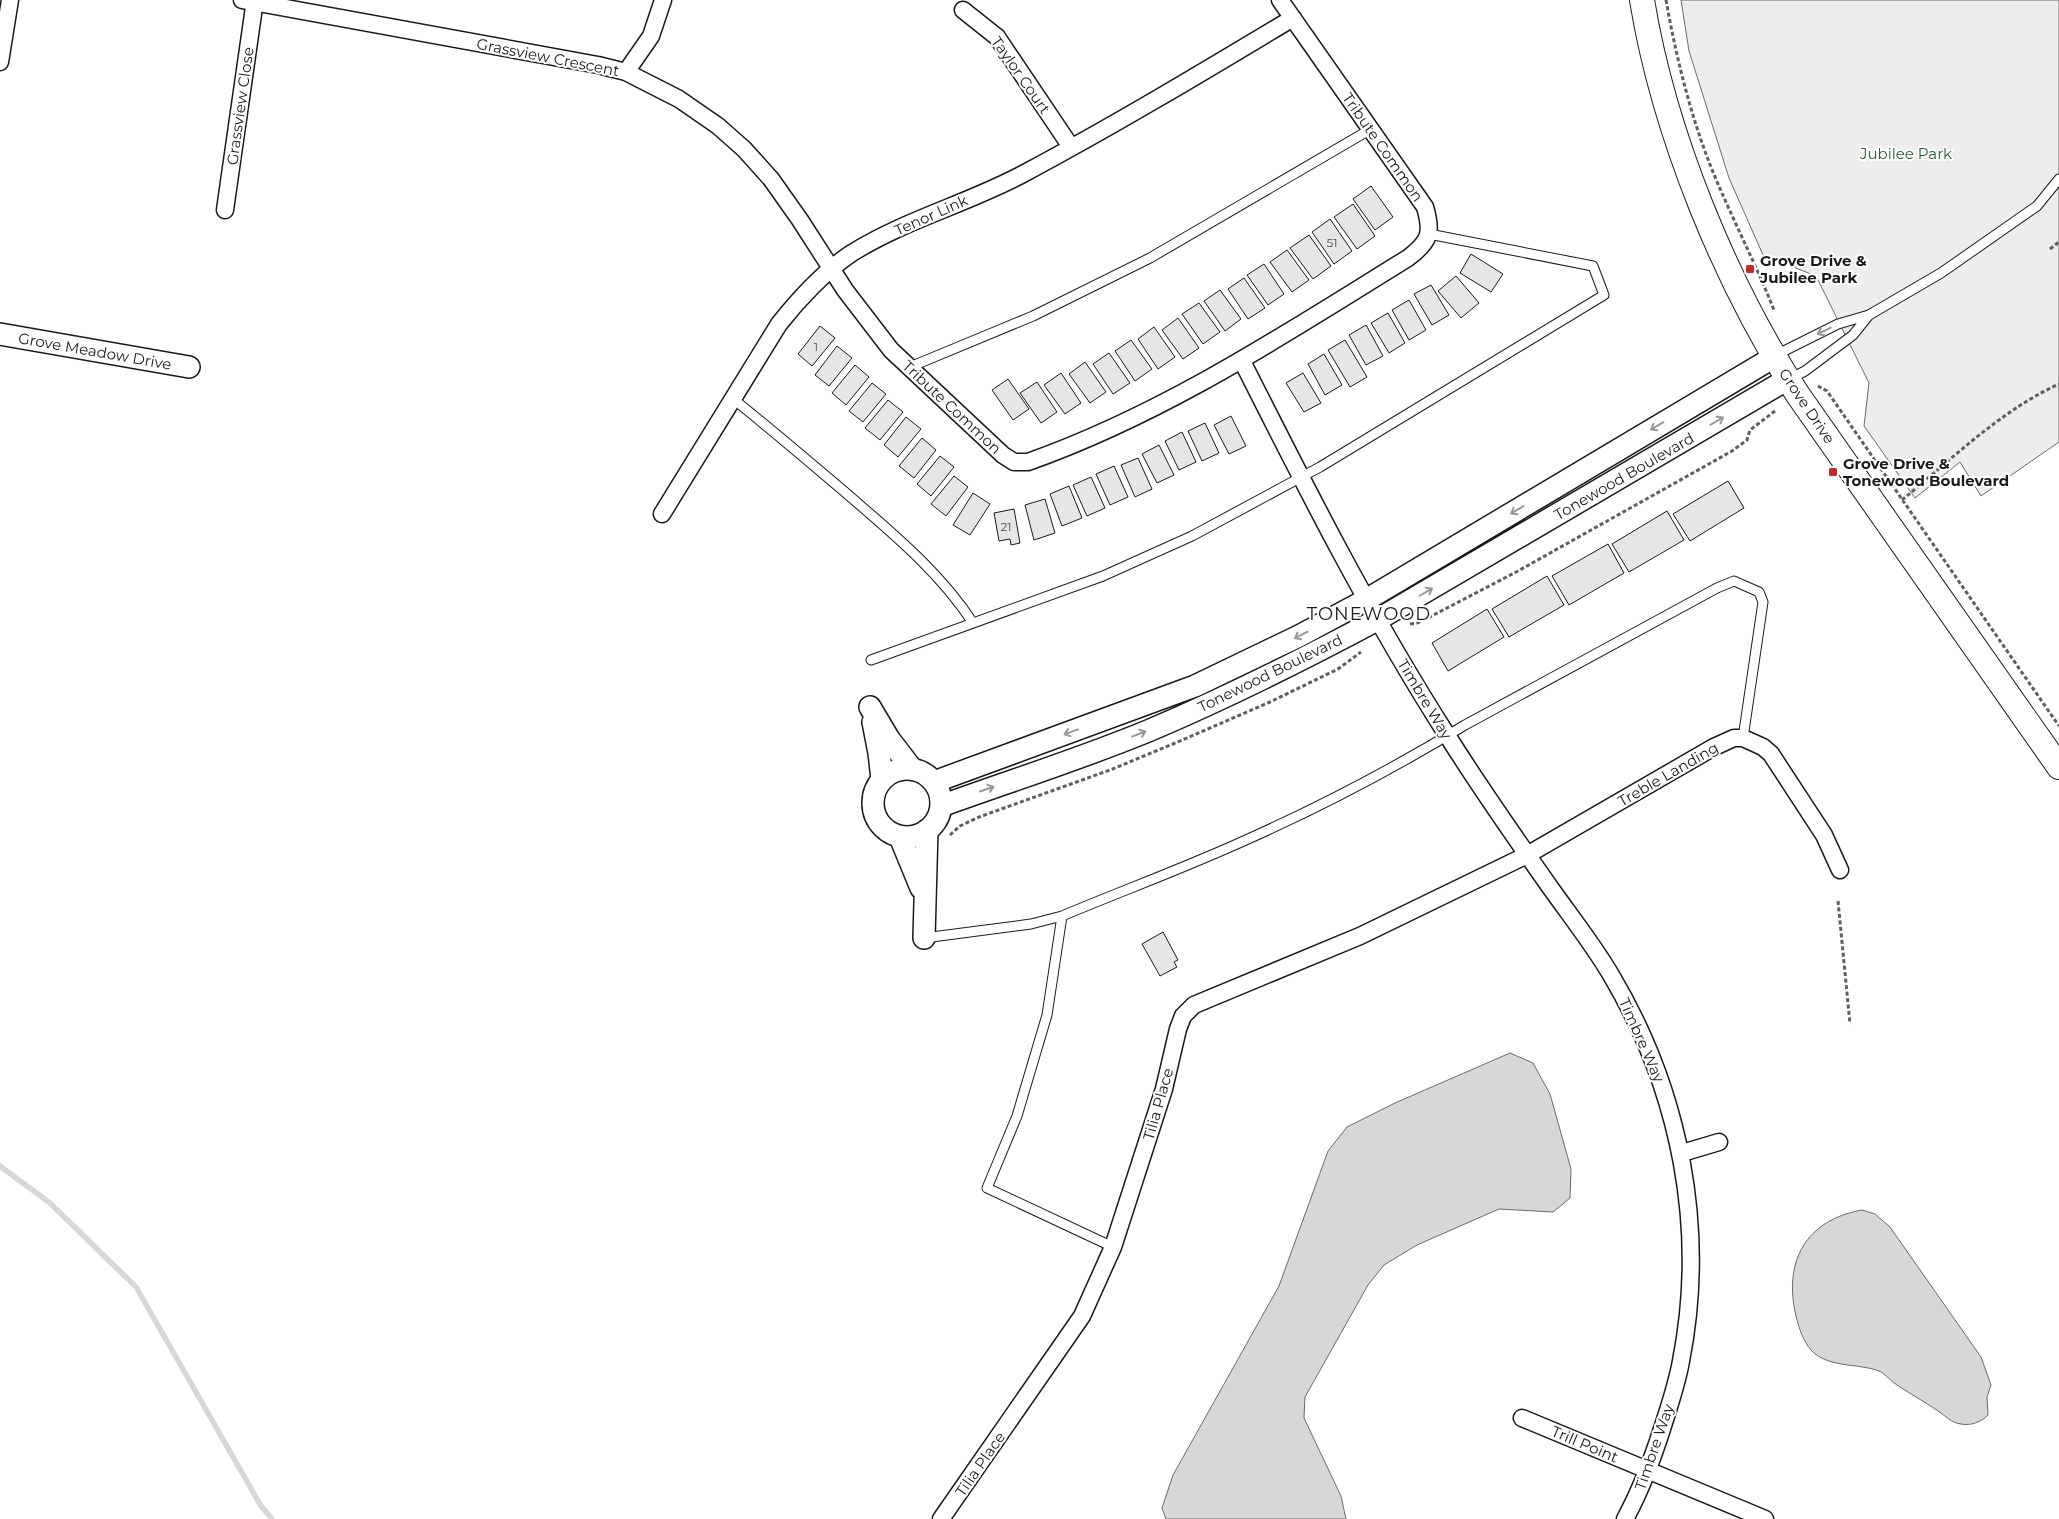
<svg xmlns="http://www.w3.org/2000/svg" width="2059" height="1519" font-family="Montserrat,sans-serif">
  <rect width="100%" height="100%" fill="#fff"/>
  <path fill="#ededed" stroke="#6a6a6a" d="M1681,0H2059V442L1981,496L1960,462L1915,498L1864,426L1869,383L1816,276L1763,255L1729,178L1689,51Z"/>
  <path fill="#d7d7d7" stroke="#6a6a6a" d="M1510,1053L1533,1063L1550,1094L1571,1169L1570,1198L1553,1212L1499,1209L1417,1245L1384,1265L1368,1285L1305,1397L1304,1418L1341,1496L1346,1519H1166L1162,1508L1173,1475L1279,1286L1328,1151L1347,1127L1395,1103Z
    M1862,1210L1875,1214L1890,1227L1981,1357L1991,1385L1987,1397L1988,1415C1981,1422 1971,1426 1961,1424C1951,1423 1946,1416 1938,1411C1924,1401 1908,1393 1894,1383C1889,1379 1884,1373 1879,1371C1858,1363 1827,1368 1811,1350C1803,1341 1799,1328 1796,1316C1783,1261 1806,1220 1862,1210Z"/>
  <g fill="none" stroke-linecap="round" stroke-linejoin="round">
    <path stroke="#d7d7d7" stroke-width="5.5" d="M0,1166L50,1203L136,1287L261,1506L272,1519"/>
  </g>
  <path fill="#e6e6e6" stroke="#1a1a1a" d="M1371,186L1393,217L1375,230L1353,199Z
    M1353,204L1375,236L1357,249L1334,217Z
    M1330,219L1352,251L1334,264L1312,232Z
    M1309,235L1331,266L1313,279L1290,248Z
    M1287,250L1309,280L1292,292L1270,262Z
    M1471,254L1503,274L1491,292L1460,273Z
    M1264,264L1284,294L1268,305L1247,275Z
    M1456,276L1479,303L1461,318L1438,291Z
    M1244,278L1265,308L1248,319L1228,289Z
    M1431,285L1449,315L1432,325L1414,294Z
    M1220,290L1241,319L1225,331L1204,301Z
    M1409,300L1426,330L1409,340L1392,310Z
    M1199,303L1220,332L1203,344L1182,314Z
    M1388,313L1405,343L1389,353L1371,323Z
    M1178,318L1199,348L1183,359L1162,330Z
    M1366,325L1383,356L1366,365L1349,335Z
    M820,326L835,338L812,366L798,354Z
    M1154,327L1175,357L1158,369L1138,339Z
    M1131,340L1152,369L1135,381L1115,351Z
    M1345,340L1367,377L1350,387L1328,350Z
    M837,346L852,358L829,386L815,375Z
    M1109,353L1130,383L1113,394L1093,364Z
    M1324,354L1342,385L1325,395L1308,364Z
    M1085,362L1106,392L1090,403L1069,374Z
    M855,365L869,377L846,405L832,393Z
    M1061,373L1081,403L1065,414L1044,385Z
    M1303,373L1321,403L1304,412L1286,383Z
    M1008,379L1029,409L1013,420L992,390Z
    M1037,382L1057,412L1041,423L1020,393Z
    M872,383L886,394L863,422L849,411Z
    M888,400L903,412L880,440L865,428Z
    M1231,416L1246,446L1229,454L1214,425Z
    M906,417L921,429L898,457L884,445Z
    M1205,423L1219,453L1202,461L1188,431Z
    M1182,432L1196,462L1179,470L1165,441Z
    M922,438L936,450L914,478L899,466Z
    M1159,445L1174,475L1157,483L1142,454Z
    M940,456L954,467L931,496L917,484Z
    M1138,458L1152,489L1135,497L1121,465Z
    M1114,466L1128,497L1110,505L1096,474Z
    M954,476L968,487L946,516L931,504Z
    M1091,477L1105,508L1087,516L1073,485Z
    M1728,481L1744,508L1690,541L1673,514Z
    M1069,486L1082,518L1062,526L1050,494Z
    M973,493L990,504L970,535L953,525Z
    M1045,499L1055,533L1034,540L1025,505Z
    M1014,509L1020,543L1011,545L1010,539L999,541L994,513Z
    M1667,511L1684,540L1629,572L1612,544Z
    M1608,544L1624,573L1569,605L1552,576Z
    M1547,576L1564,605L1509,637L1492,609Z
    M1487,609L1504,637L1448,671L1432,643Z
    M1163,932L1178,960L1174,962L1177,967L1160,976L1142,944Z"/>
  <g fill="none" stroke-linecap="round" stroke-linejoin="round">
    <defs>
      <path id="service" d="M1776,355L1838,324L1869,315
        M910,367L1033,316L1150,258L1371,129
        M1789,379L1805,371L1853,335L1869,315L1941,273L2037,206L2059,179
        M732,398C771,429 808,461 846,493C891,532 940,572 973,623
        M871,660L1103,576L1192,536L1320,467L1604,295L1593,266L1429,234
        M1062,916L1047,1015L1017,1116L987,1188L1113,1247
        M924,938L1031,924L1062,916C1124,890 1187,867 1248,839C1322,806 1396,767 1465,725L1717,588L1734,581L1759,592L1763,602L1743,738"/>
      <path id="minor" d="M242,0L598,65L626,72L679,99L718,126L744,149L771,179L800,220L845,290L891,350L1003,455L1014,462H1028C1164,414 1285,334 1408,258C1429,242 1433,234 1425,207L1280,0
        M963,10L997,37L1071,147
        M0,62L10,0
        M626,72L651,36L663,0
        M225,210L255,0
        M1242,361C1306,488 1370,615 1447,735C1480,788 1516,839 1552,890C1572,918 1594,946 1611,975C1680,1091 1707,1228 1681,1361C1677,1384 1669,1407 1662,1429C1652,1460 1641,1490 1625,1519
        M662,514L779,324C798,300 826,270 852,253C905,220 966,204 1021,175C1113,126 1203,72 1293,18
        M1682,1153L1719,1142
        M1522,1418L1765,1519
        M941,1519L1082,1316L1113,1247L1164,1089L1178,1029L1183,1016L1194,1005L1360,936L1527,855L1714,747L1734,738H1743L1763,747L1771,754L1824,835L1840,870"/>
      <path id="tertiary" d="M0,334L189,367
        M870,707L889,739L912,769
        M873,722L879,753L882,779
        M873 803a34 34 0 1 1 68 0a34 34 0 1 1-68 0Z
        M934,782L1195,686L1299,636L1366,600L1774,357
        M941,806C1010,781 1080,759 1148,731C1226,698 1302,660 1377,620L1788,379
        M900,837L921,888
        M924,938L927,830"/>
      <path id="secondary" d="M1642,0C1664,134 1725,282 1798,395L2059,767"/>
    </defs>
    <use href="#service" stroke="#1a1a1a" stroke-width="11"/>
    <use href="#minor" stroke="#1a1a1a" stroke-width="19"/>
    <use href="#tertiary" stroke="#1a1a1a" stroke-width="24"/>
    <use href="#secondary" stroke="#1a1a1a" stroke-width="26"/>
    <path stroke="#5f5f5f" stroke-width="3" stroke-dasharray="4 2.5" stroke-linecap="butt" d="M1666,0C1677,62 1693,126 1718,184C1736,226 1757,267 1774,310
      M2050,249L2059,242
      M1818,386L1827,391L2059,726
      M1902,500C1952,459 2000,411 2059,384
      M1410,624L1417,623L1424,620L1518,571L1732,451L1747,440L1750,430L1775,411
      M950,835L960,826L979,817L1110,770L1173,744L1270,702L1338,669L1361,652
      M1838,901L1850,1024"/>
    <use href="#service" stroke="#fff" stroke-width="9"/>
    <use href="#minor" stroke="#fff" stroke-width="16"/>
    <use href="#tertiary" stroke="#fff" stroke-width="21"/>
    <use href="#secondary" stroke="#fff" stroke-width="24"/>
  </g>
  <defs><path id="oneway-shaft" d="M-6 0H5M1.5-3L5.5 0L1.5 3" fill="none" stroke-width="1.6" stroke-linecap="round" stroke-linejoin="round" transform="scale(1.25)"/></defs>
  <g stroke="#989898">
    <use href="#oneway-shaft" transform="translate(1824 331) rotate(154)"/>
    <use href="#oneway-shaft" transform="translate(1717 421) rotate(-30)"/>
    <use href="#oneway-shaft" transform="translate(1657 426) rotate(149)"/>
    <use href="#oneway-shaft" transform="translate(1517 510) rotate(149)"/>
    <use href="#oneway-shaft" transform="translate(1426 592) rotate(-30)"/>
    <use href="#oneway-shaft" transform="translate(1301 635) rotate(153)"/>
    <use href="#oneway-shaft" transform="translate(1071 732) rotate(160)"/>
    <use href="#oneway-shaft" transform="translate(1139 734) rotate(-21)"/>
    <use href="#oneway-shaft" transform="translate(987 789) rotate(-19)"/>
  </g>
  <g fill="#c62828" stroke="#fff" stroke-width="2">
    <rect x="1745" y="264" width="10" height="10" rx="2.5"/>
    <rect x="1828" y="467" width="10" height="10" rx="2.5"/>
  </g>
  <g text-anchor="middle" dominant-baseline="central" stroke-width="4" stroke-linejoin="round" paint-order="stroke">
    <g font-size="12" fill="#4d4d4d">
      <text x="1332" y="242">51</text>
      <text x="816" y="346">1</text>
      <text x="1006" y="526">21</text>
    </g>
    <g font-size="15" fill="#1a1a1a" stroke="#fff">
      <text transform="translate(548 57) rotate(11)">Grassview Crescent</text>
      <text transform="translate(1021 75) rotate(55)">Taylor Court</text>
      <text transform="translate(240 106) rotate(-82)">Grassview Close</text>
      <text transform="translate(1383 147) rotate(55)">Tribute Common</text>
      <text transform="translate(931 215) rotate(-24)">Tenor Link</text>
      <text transform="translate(95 351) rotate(10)">Grove Meadow Drive</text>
      <text transform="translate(1807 406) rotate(56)">Grove Drive</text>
      <text transform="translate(952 407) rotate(43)">Tribute Common</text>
      <text transform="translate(1624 476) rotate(-30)">Tonewood Boulevard</text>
      <text transform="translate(1270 673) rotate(-26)">Tonewood Boulevard</text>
      <text transform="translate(1425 699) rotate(59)">Timbre Way</text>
      <text transform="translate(1668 774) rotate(-30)">Treble Landing</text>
      <text transform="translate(1642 1040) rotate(66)">Timbre Way</text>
      <text transform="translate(1158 1104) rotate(-74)">Tilia Place</text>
      <text transform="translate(1585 1444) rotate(23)">Trill Point</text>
      <text transform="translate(1654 1447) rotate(-71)">Timbre Way</text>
      <text transform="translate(980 1464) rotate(-55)">Tilia Place</text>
    </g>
    <g font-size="15" fill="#2b5a34" stroke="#fff">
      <text x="1906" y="153">Jubilee Park</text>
    </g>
    <g font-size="15" font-weight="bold" fill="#1a1a1a" stroke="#fff" text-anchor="start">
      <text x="1760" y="260">Grove Drive &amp;<tspan x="1760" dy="17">Jubilee Park</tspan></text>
      <text x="1843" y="463">Grove Drive &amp;<tspan x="1843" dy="17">Tonewood Boulevard</tspan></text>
    </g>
    <g font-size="18" letter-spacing="1" fill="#1a1a1a" stroke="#fff">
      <text x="1369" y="614">TONEWOOD</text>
    </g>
  </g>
</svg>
